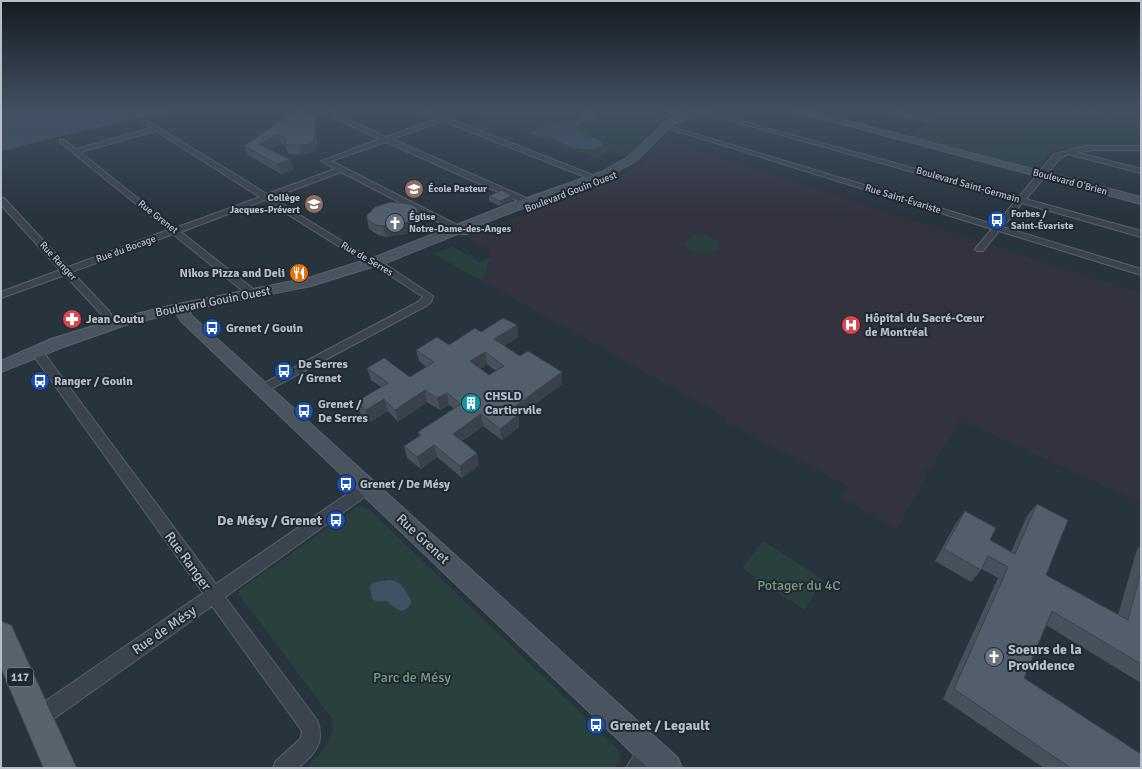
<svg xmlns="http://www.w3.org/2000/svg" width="1142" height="769" font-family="Signika,sans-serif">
  <rect width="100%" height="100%" fill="#27333d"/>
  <path fill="#33323f" d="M666,140L1141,293V503L960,420L931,469L923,468L927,477L897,529L841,498L849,487L724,421L727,418L480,280L484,278L490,258L489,251L465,236L610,183L609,182L639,165Z"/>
  <path fill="#2a403f" d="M472,109H577L580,111L582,118L536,130L533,135L553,138L560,142L585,149L598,148L602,146V143L598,139L588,136L576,128V126L586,123L595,116L596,109H646L670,116L653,126L627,156L611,151L597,158L530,136L529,132L518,127L521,125L510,121L483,132L467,126L492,116Z
    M946,109H1061L1118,120L1123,119L1130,109H1141V146L1128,145L1057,150L1051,152L1036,169L908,137L927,121L933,120Z
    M695,235L708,236L718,242L719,248C710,256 692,254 684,245L685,241Z
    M453,246L468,256L472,255L475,257L472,258L478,262L490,258L484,278L480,280L434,254Z
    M358,506L368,508L619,750L621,758L615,768H305C321,753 337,741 331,717L238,593L240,590Z
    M763,541L824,580L804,610L742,568Z"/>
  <path fill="#3e5265" d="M1,109H187L149,115L1,151Z
    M577,109H596C593,127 581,119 576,128L588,136L598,139L602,143V146C592,152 575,149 564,144C560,143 557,139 553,138C546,136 538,139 532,133C545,121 566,124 582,118L580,111Z
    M388,580C401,580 405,590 411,600C411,604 410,606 406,609C397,614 393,604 386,601H376L372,599L370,587L372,583Z"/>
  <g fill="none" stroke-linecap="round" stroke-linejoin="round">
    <defs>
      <path id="street" d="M315,109H324L386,137L437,119L415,109H424L600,178L593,180L443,121L392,139L522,196L537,205V209H531L516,200L386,142L331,161L467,230V234H461L341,172L272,198L368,257L385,264L433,296L431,302L426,306L263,393L259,392L257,389L259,386L418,302L423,297L379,268L362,261L265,200L181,232L257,292L258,294L257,296H249L173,234L72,272L109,311L117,325L116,327H108L101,314L65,275L1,298V292L60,270L1,205V198H4L68,267L168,230L60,142V140H64L76,149L151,128L141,121L146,120L267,194L335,169L321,161L380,139ZM156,131L260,197L175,228L80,152Z
        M662,109H672L693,117L688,118Z
        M880,109H892L927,118L938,109H945L928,122Z
        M1067,109H1080L1112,116L1118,109H1124L1114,120Z
        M701,110L1019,197L1054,154L1087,146H1141V150H1098L1075,152L1141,169V173L1068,154L1060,158L1026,199L1141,231V237L1022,203L1003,227L1141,269V275L999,231L983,251H977L975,249L992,229L661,126L666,125L996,225L1015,201L701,112Z
        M37,348L41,349L216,584L363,483L368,481L373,483L375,487L373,491L225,597L317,720C326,742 315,754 298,768H273L276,761L301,738L302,731L212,606L45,725L38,727L31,725L29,718L31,711L203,593L33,355L31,352Z
        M649,740L656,743L659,750L648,768H626L642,743Z"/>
      <path id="secondary" d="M697,109H711L682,120L670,127L636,161L609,176L515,211L388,262L311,286L190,310L191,315L678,758L682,768H648L181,321L176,313L126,325L63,347L1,372V361L51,339L116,319L173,305L308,278L378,256L507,205L601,172L628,157L664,123L676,116Z
        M786,109H801L1141,197V204Z"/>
      <path id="primary" d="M1,622L11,626L76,768H44L1,667Z"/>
    </defs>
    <use href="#street" stroke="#59626b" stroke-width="2"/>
    <use href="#secondary" stroke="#59626b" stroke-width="2"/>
    <use href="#primary" stroke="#47505a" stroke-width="2"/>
    <use href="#street" fill="#3b444e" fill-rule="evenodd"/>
    <use href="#secondary" fill="#495460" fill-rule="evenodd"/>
    <use href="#primary" fill="#59636d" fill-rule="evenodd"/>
  </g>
  <path fill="#47515c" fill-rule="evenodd" d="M314,116L317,125V144L316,150L310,153L301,155L288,154L285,146L281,144L270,149L290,160L293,170L281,174L248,155L244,146Z
    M489,196L513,201L500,206L489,201Z
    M367,219L420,221L416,229L410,233L386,237L378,235L369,229Z
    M517,325L518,337L504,346L520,356L562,372V384L519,416V427L502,440L483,426L462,441L479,465L462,478L437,457L421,469L407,458L404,446L419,436L418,432L454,408L449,405L440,410L427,402L398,422L388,411L370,422L360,414L356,402L381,387L371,380L367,368L410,377L426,367L419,361L416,350L449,345L481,332ZM487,364L496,371L489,375L480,368Z
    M1037,504L1046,575L1118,615L1137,549L1141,546V683L1046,625L1024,678L1141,768H1044L943,699L998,578L982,569L971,582L935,561L956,523L965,511L990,540L1011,552L1027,516Z"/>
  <path fill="#39424b" d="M314,116L317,125V144L316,150L310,153L301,155L298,145Z
    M278,134L281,144L262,153L259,144Z
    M290,160L293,170L281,174L277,164Z
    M512,196L513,201L500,206V201Z
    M418,211L420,221L416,229L410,233L386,237L383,226Z
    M517,325L518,337L495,351L494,339Z
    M485,352L487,364L472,373L470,361Z
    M562,372V384L519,416V427L502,440L500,429L510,410Z
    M425,390L427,402L398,422L395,410Z
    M447,393L449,405L440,410L437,398Z
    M384,399L388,411L370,422L366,410Z
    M481,414L483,426L455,445L453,434Z
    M434,445L437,457L421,469L417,457Z
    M477,453L479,465L462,478L460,466Z"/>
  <path fill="#525e6b" stroke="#39424b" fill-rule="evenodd" d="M301,110L314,116L315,135L313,141L307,144L298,145H285L287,139L278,134L259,144L290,160L277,164L244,146L292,113Z
    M502,190L512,196L500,201L489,196Z
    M391,202L406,203L416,207L418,211L414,219L408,222L383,226L375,225L367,219V215L375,207Z
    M503,318L517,325L494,339L520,356L528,351L562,372L510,410L518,415L500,429L481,414L453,434L477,453L460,466L434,445L417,457L404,446L421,435L418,432L461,404L447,393L437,398L425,390L395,410L384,399L366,410L356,402L388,383L367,368L384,358L410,377L434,362L416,350L437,337L449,345L475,328L481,332ZM485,352L504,366L489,375L470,361Z
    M1037,504L1068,520L1046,575L1128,620L1141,571V664L1052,611L1024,678L1141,754V768H1071L954,689L1008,567L988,556L981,570L944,549L965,511L996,528L990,540L1015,554Z"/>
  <linearGradient id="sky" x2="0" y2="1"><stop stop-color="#151c22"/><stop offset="0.5" stop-color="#415062"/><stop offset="1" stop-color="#415062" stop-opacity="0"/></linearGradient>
  <rect width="1142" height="217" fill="url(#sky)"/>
  <defs>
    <symbol id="school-disc" viewBox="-11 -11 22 22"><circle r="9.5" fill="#8d6e63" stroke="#202933"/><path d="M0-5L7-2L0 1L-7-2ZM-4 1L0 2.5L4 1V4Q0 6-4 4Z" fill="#fff"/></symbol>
    <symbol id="bus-disc" viewBox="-11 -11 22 22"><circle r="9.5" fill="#1a4fb4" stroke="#202933"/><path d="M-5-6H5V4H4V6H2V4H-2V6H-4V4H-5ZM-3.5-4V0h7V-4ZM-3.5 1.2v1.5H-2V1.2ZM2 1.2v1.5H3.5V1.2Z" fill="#fff"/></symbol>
    <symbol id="church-disc" viewBox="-11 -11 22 22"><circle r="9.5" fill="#6b7280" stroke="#202933"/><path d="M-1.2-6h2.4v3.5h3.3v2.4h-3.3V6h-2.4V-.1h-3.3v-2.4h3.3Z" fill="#fff"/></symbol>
    <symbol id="restaurant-disc" viewBox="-11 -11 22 22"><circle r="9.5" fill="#e8710a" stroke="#202933"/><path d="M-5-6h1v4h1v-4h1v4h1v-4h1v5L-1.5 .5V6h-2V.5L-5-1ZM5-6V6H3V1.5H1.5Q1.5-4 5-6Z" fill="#fff"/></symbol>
    <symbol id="pharmacy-disc" viewBox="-11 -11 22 22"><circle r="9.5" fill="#e0444e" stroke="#202933"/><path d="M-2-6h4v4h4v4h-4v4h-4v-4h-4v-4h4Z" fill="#fff"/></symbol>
    <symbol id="hospital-disc" viewBox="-11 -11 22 22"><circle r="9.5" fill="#e0444e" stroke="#202933"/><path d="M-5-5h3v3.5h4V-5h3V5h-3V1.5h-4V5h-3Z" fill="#fff"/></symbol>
    <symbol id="building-disc" viewBox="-11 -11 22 22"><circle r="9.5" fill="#0f9aa8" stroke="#202933"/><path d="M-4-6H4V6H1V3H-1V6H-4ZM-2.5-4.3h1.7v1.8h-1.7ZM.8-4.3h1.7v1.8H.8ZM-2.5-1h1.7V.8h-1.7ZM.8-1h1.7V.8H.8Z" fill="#fff"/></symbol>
  </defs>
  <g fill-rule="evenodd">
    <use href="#school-disc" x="403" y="178" width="22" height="22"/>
    <use href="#school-disc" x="303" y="193" width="22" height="22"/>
    <use href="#bus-disc" x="986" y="209" width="22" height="22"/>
    <use href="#church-disc" x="384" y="212" width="22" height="22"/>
    <use href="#restaurant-disc" x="288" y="262" width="22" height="22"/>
    <use href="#pharmacy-disc" x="61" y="308" width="22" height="22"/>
    <use href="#hospital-disc" x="840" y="314" width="22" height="22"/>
    <use href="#bus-disc" x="201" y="317" width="22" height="22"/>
    <use href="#bus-disc" x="273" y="360" width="22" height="22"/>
    <use href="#bus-disc" x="29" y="370" width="22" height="22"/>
    <use href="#building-disc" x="460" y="392" width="22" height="22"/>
    <use href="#bus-disc" x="293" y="400" width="22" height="22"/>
    <use href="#bus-disc" x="335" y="473" width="22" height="22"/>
    <use href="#bus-disc" x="325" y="509" width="22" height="22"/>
    <use href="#church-disc" x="983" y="646" width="22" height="22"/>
    <use href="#bus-disc" x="585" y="714" width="22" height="22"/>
  </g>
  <g text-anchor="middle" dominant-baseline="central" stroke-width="4" stroke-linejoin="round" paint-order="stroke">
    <g font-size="10" fill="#b7bfc8" stroke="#202933">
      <text transform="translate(1070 182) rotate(15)">Boulevard O'Brien</text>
      <text transform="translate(968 185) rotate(16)">Boulevard Saint-Germain</text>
      <text transform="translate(571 192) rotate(-21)">Boulevard Gouin Ouest</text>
      <text transform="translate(903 199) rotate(17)">Rue Saint-Évariste</text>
      <text transform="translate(158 217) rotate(38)">Rue Grenet</text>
      <text transform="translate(126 249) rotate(-20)">Rue du Bocage</text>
      <text transform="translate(367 259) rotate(30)">Rue de Serres</text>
      <text transform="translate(58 261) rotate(47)">Rue Ranger</text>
    </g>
    <g font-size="10" font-weight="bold" fill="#b7bfc8" stroke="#202933" text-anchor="start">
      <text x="428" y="189">École Pasteur</text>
      <text x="300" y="198" text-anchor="end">Collège<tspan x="300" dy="12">Jacques-Prévert</tspan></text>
      <text x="1011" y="214">Forbes /<tspan x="1011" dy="12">Saint-Évariste</tspan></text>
      <text x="409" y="217">Église<tspan x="409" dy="12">Notre-Dame-des-Anges</tspan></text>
    </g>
    <rect fill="#202933" stroke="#8a929b" stroke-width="1" x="7" y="668" width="26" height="18" rx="3"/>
    <g font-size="11" font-weight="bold" fill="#b7bfc8">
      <text x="20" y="677">117</text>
    </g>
    <g font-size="12" font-weight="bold" fill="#b7bfc8" stroke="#202933" text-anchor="start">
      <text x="285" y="273" text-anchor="end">Nikos Pizza and Deli</text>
      <text x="865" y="318">Hôpital du Sacré-Cœur<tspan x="865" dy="14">de Montréal</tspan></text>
      <text x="86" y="319">Jean Coutu</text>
      <text x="226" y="328">Grenet / Gouin</text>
      <text x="298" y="364">De Serres<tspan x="298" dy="14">/ Grenet</tspan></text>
      <text x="54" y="381">Ranger / Gouin</text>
      <text x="485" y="396">CHSLD<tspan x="485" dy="14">Cartiervile</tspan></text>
      <text x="318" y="404">Grenet /<tspan x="318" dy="14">De Serres</tspan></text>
      <text x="360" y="484">Grenet / De Mésy</text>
    </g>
    <g font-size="12" fill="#b7bfc8" stroke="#202933">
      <text transform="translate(213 302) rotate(-11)">Boulevard Gouin Ouest</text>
    </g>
    <g font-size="14" font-weight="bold" fill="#b7bfc8" stroke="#202933" text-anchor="start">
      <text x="322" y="520" text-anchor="end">De Mésy / Grenet</text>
      <text x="1008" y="649">Soeurs de la<tspan x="1008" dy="16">Providence</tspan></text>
      <text x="610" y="725">Grenet / Legault</text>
    </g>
    <g font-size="14" fill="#b7bfc8" stroke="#202933">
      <text transform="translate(423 539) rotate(43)">Rue Grenet</text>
      <text transform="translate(188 561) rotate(54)">Rue Ranger</text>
      <text transform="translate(164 630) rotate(-35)">Rue de Mésy</text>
    </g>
    <g font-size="14" fill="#779c7d" stroke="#202933">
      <text x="799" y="585">Potager du 4C</text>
      <text x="412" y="677">Parc de Mésy</text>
    </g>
  </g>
  <rect width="1142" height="769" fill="none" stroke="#b7bfc8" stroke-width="4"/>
</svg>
